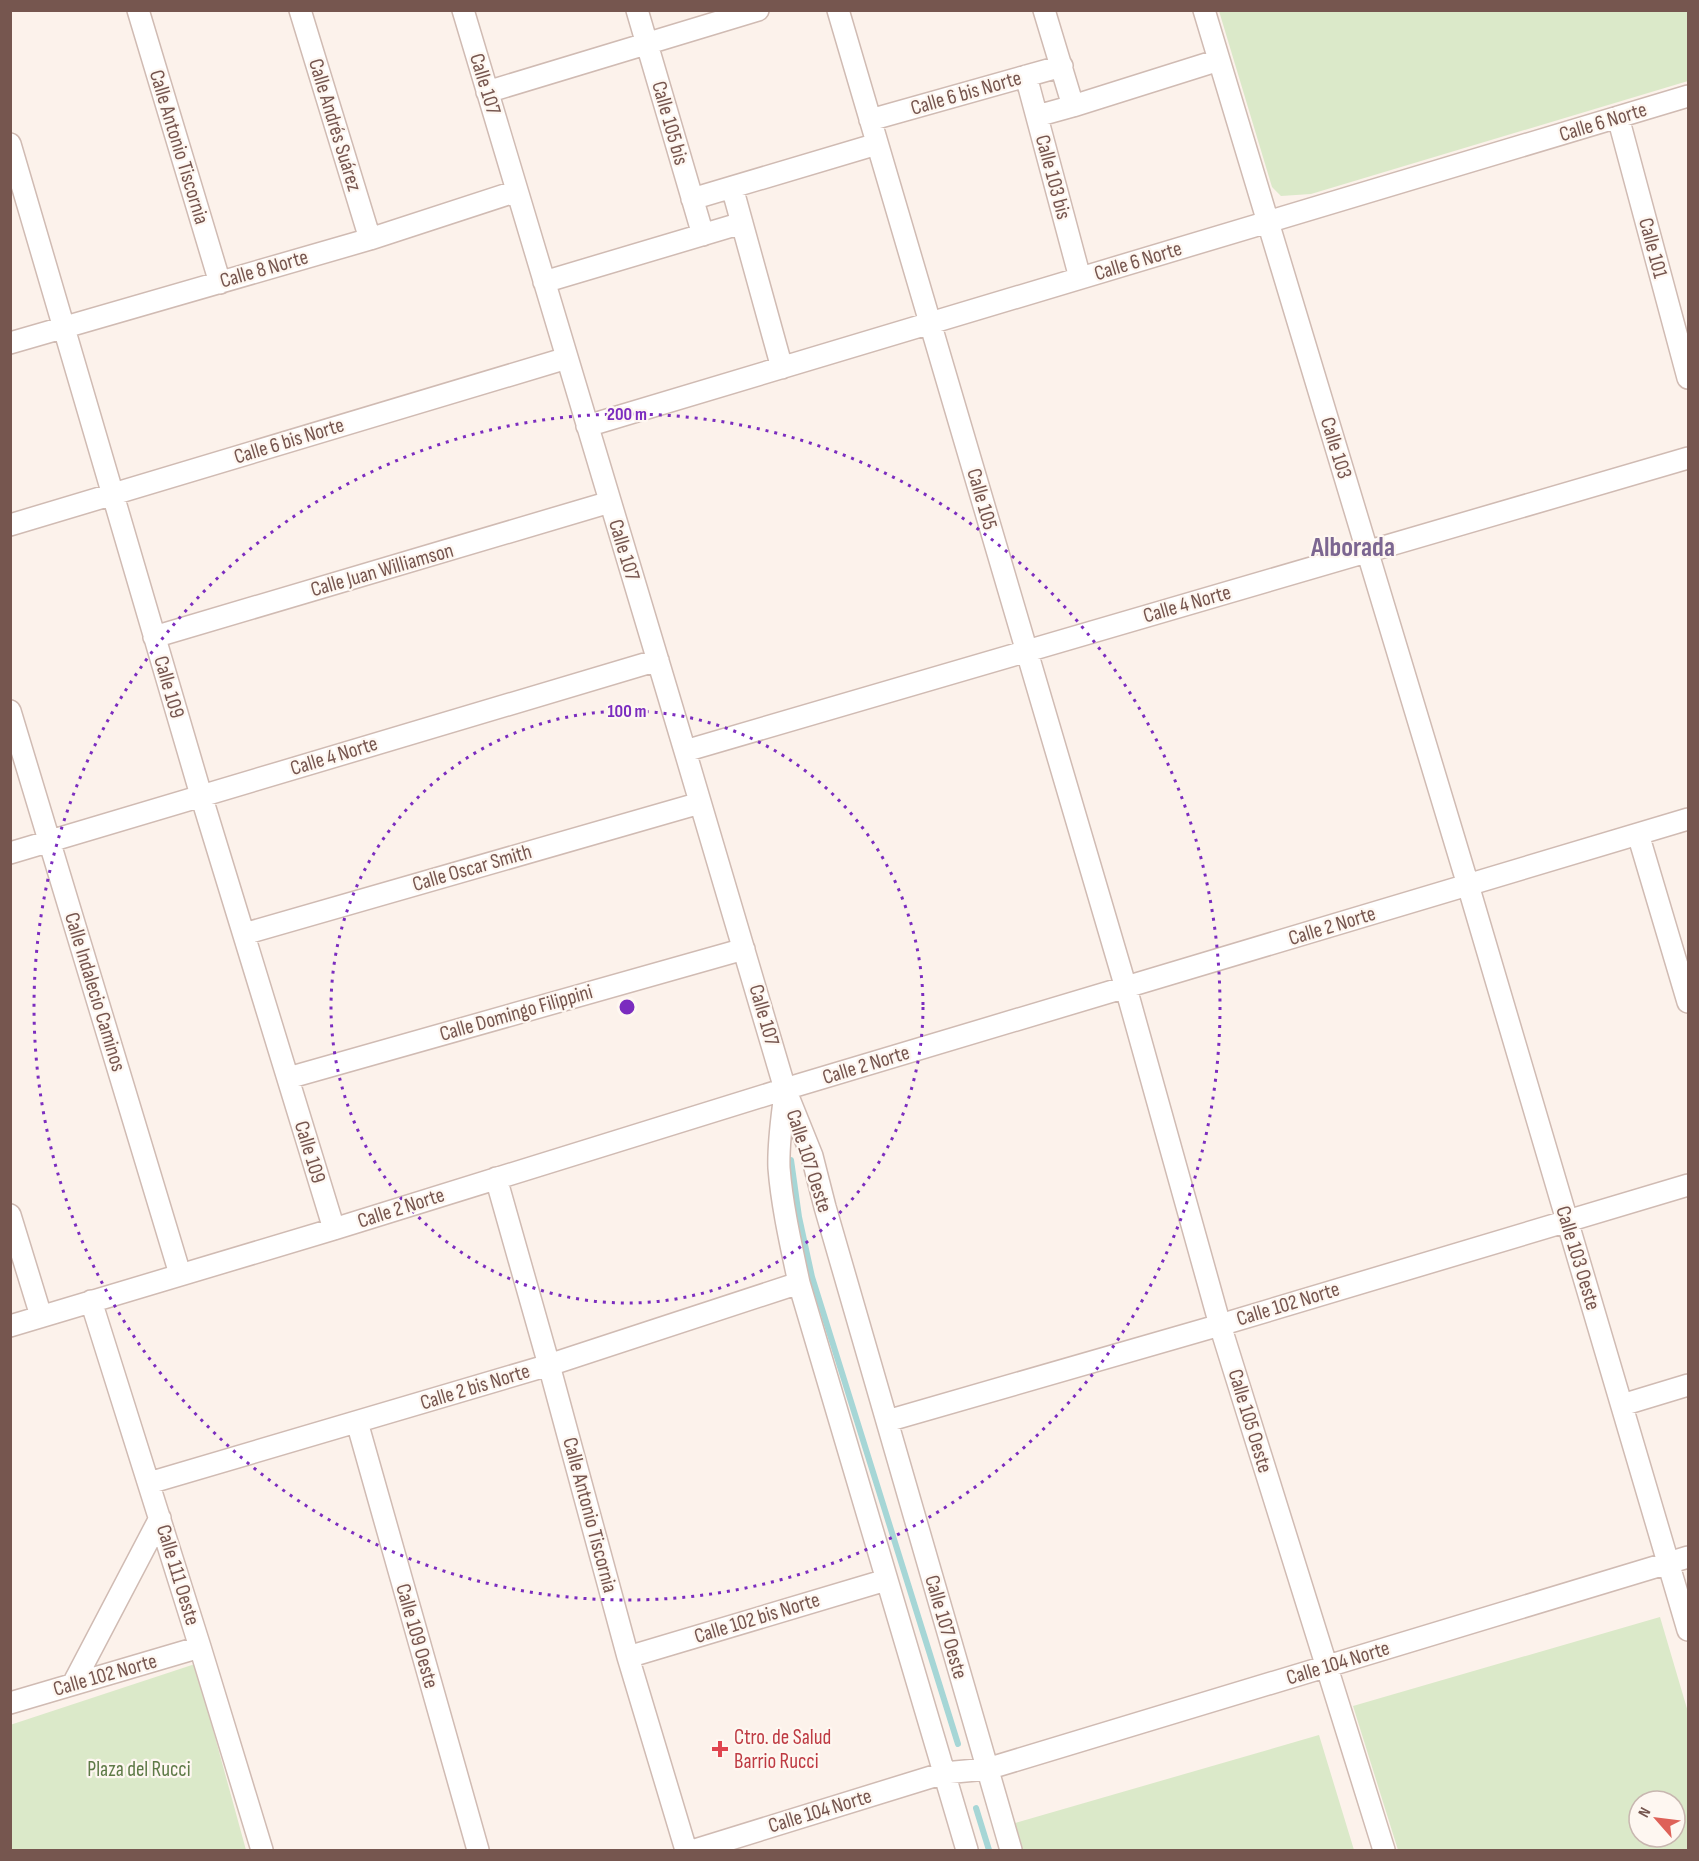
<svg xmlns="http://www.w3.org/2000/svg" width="1699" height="1861" font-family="'Sofia Sans Condensed',sans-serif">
  <rect width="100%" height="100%" fill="#fcf2eb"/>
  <path fill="#dbe9c9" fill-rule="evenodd" d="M1219,11H1688V81L1311,194L1281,196L1272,187Z
    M1660,1617L1688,1712V1850H1398L1353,1706ZM1639,1801H1675V1837H1639Z
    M195,1664L246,1850H11L10,1725Z
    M1319,1735L1354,1850H1021L1012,1824Z"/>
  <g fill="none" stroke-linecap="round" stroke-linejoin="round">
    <path stroke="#a6d6d6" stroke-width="6" d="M791,1160L799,1217L812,1277L958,1744
      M976,1808L989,1850"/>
    <defs>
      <path id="minor" d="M138,10L220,283
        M300,10L370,239
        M463,10L685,751L785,1089L812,1156L825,1207L1011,1850
        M637,10L703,235
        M838,10L1126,988L1220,1325L1384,1850
        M1044,10L1073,106
        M1204,10L1468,885L1688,1630
        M1026,76L1080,278
        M487,92L758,10
        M1037,116L1073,106L1219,60
        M1618,117L1688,378
        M870,120L1062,66
        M10,144L201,795L334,1229
        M732,187L782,368
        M692,199L877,144
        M544,282L742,223
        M10,343L370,239L517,191
        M587,426L1688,96
        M10,525L567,358
        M154,637L610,502
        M10,711L180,1274
        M685,751L1688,458
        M1638,834L1688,1002
        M10,853L658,660
        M244,934L700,803
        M288,1078L744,949
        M785,1093C782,1118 778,1143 779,1168C782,1206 791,1245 799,1283L967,1850
        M496,1178L549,1365L628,1657L686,1850
        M10,1215L41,1316
        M91,1301L200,1647L262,1850
        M10,1326L334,1229L785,1089L1688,819
        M1622,1405L1688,1385
        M887,1421L1220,1325L1688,1185
        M357,1422L478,1850
        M149,1483L549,1365L799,1283
        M628,1657L886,1580
        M73,1684L160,1518
        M10,1703L200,1647
        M695,1850L944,1773L987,1769L1688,1557"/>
    </defs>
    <use href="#minor" stroke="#d0bbb3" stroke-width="24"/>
    <use href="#minor" stroke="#fff" stroke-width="21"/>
  </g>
  <g fill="none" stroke="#7b2cbf" stroke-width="3" stroke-dasharray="3 6">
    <circle cx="627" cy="1007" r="296"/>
    <circle cx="627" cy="1007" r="593"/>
  </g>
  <path fill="#e0444e" stroke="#fef7f1" stroke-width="2" d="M717 1740h6v6h6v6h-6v6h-6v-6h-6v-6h6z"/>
  <g text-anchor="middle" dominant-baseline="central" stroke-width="4.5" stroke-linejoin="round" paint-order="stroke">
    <g font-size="21" fill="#76564f" stroke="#fef7f1">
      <text transform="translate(485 84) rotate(73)">Calle 107</text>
      <text transform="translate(966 93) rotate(-16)">Calle 6 bis Norte</text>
      <text transform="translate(1603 122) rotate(-17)">Calle 6 Norte</text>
      <text transform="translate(670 123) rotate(74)">Calle 105 bis</text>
      <text transform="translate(335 125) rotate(73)">Calle Andrés Suárez</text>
      <text transform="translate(179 147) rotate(73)">Calle Antonio Tiscornia</text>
      <text transform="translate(1053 177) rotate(75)">Calle 103 bis</text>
      <text transform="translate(1653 248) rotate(75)">Calle 101</text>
      <text transform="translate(1138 261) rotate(-17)">Calle 6 Norte</text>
      <text transform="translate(264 269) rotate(-16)">Calle 8 Norte</text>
      <text transform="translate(289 441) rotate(-17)">Calle 6 bis Norte</text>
      <text transform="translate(1336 448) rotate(73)">Calle 103</text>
      <text transform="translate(982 499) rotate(74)">Calle 105</text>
      <text transform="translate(624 550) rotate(73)">Calle 107</text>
      <text transform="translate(382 570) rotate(-16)">Calle Juan Williamson</text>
      <text transform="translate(1187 604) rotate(-16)">Calle 4 Norte</text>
      <text transform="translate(169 687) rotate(74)">Calle 109</text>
      <text transform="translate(334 756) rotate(-17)">Calle 4 Norte</text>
      <text transform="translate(472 868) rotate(-16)">Calle Oscar Smith</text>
      <text transform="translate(1332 926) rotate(-17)">Calle 2 Norte</text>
      <text transform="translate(95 992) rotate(73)">Calle Indalecio Caminos</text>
      <text transform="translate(516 1013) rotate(-16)">Calle Domingo Filippini</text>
      <text transform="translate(764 1015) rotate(74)">Calle 107</text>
      <text transform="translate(866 1065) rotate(-17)">Calle 2 Norte</text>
      <text transform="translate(310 1152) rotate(73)">Calle 109</text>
      <text transform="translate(809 1161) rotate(72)">Calle 107 Oeste</text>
      <text transform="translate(401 1208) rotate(-18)">Calle 2 Norte</text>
      <text transform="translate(1578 1258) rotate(73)">Calle 103 Oeste</text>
      <text transform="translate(1288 1304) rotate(-17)">Calle 102 Norte</text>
      <text transform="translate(475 1387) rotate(-17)">Calle 2 bis Norte</text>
      <text transform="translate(1250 1421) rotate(73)">Calle 105 Oeste</text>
      <text transform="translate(590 1515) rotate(75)">Calle Antonio Tiscornia</text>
      <text transform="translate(178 1575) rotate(73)">Calle 111 Oeste</text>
      <text transform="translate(757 1618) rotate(-17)">Calle 102 bis Norte</text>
      <text transform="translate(946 1627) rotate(74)">Calle 107 Oeste</text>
      <text transform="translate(417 1636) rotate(74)">Calle 109 Oeste</text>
      <text transform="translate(1338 1663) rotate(-17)">Calle 104 Norte</text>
      <text transform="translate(105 1675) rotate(-16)">Calle 102 Norte</text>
      <text transform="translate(820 1811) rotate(-17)">Calle 104 Norte</text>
    </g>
    <g font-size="21" fill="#be3a42" stroke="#fef7f1" text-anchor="start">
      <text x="734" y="1737">Ctro. de Salud<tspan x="734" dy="24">Barrio Rucci</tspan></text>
    </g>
    <g font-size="21" fill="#5e7a47" stroke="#fef7f1">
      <text x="139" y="1769">Plaza del Rucci</text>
    </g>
    <g font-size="27" font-weight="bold" fill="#7c6691" stroke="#fef7f1">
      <text x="1353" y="548">Alborada</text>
    </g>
  </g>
  <circle cx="627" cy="1007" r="9" fill="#7b2cbf" stroke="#fef7f1" stroke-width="3"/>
  <g font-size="18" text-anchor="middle" font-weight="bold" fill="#7b2cbf" stroke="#fef7f1" stroke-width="4.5" stroke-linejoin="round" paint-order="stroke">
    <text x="627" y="420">200 m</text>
    <text x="627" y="717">100 m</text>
  </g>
  <rect width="1699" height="1861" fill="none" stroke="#76564f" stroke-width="24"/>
  <g transform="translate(1657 1819) rotate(298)"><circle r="28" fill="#fef7f1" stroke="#c8b7b0" stroke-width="1.5"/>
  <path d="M0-4.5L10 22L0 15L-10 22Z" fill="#de6158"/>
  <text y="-9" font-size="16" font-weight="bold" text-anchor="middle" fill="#76564f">N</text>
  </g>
</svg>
